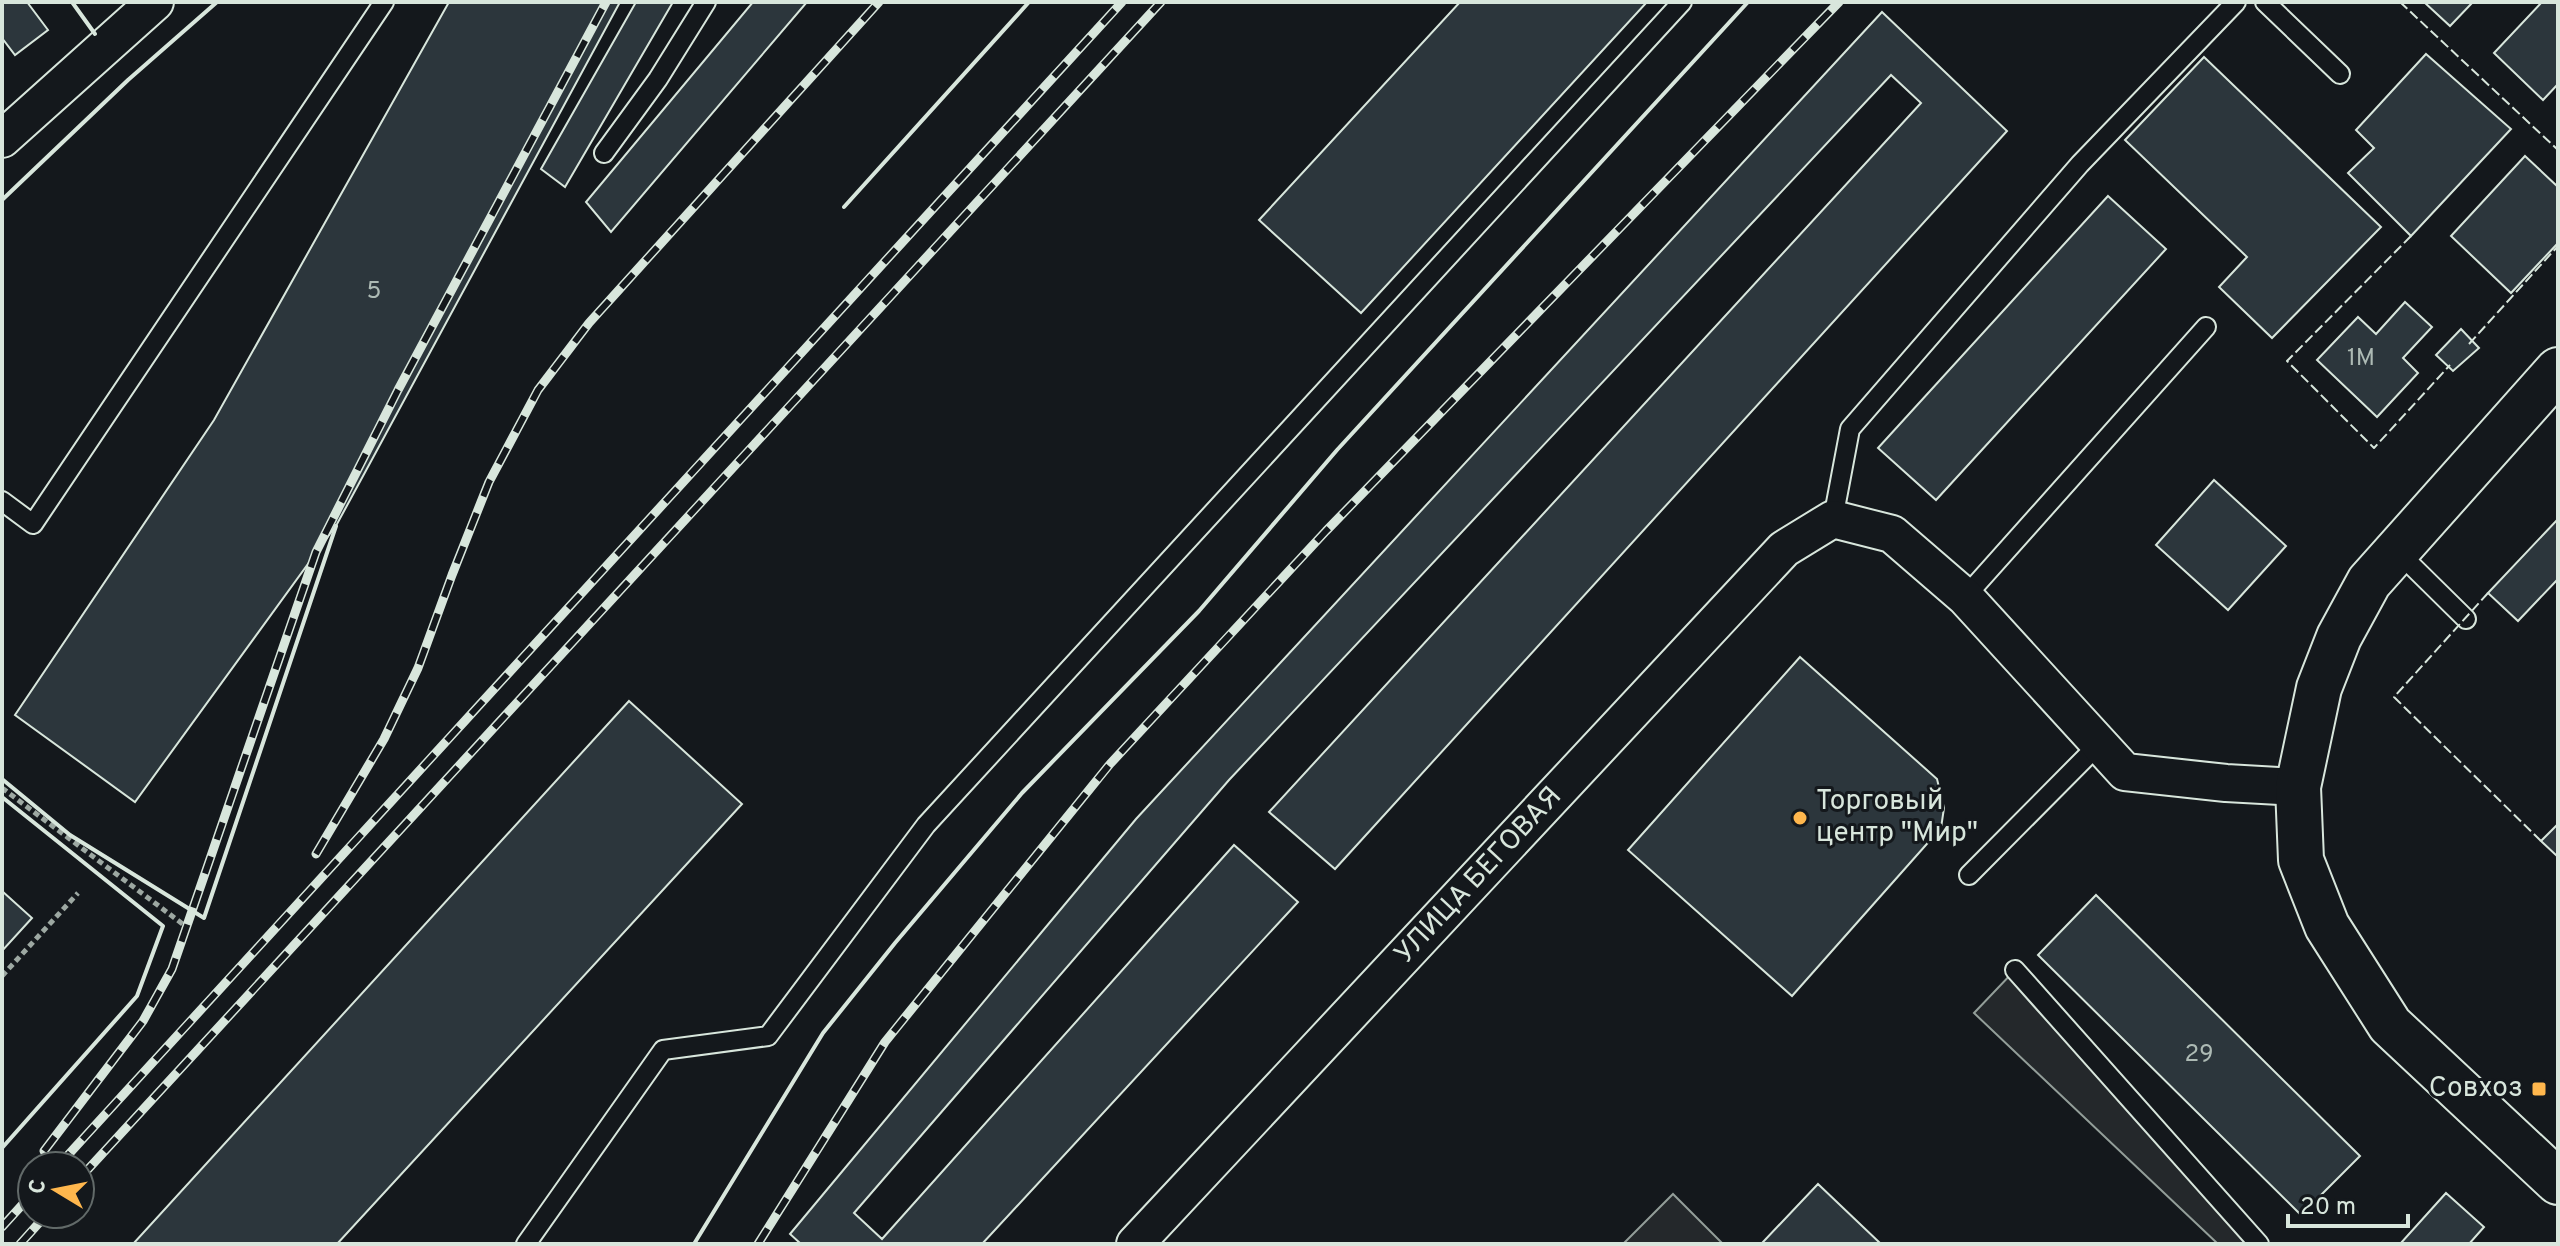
<svg xmlns="http://www.w3.org/2000/svg" width="2560" height="1246" font-family="Overpass,sans-serif">
  <rect width="100%" height="100%" fill="#14181c"/>
  <path fill="#24282b" stroke="#939e99" stroke-width="2" d="M2015,970L2259,1244H2218L1974,1013Z
    M1673,1194L1723,1244H1623Z"/>
  <path fill="#2c363c" stroke="#d8e6dc" stroke-width="2" d="M2,2H27L48,30L15,55L2,38Z
    M449,2H620L337,524L135,802L15,715L214,420Z
    M636,2H673L565,187L541,169Z
    M753,2H807L611,232L586,202Z
    M1460,2H1647L1361,313L1259,220Z
    M2424,2H2473L2450,26Z
    M2542,2H2558V84L2543,100L2494,53Z
    M1882,12L2007,131L1335,869L1269,812L1921,103L1891,75L1229,780L854,1213L882,1239L1234,845L1298,902L982,1244H801L790,1234L1136,819Z
    M2426,54L2511,129L2411,236L2348,173L2374,148L2356,130Z
    M2204,57L2381,227L2272,338L2219,287L2247,257L2125,140Z
    M2525,156L2558,187V243L2511,293L2451,236Z
    M2108,196L2166,249L1936,500L1878,448Z
    M2405,302L2432,327L2403,358L2418,373L2377,417L2317,360L2358,317L2376,334Z
    M2461,329L2479,348L2453,371L2436,355Z
    M2214,480L2286,546L2228,610L2156,545Z
    M2558,519V579L2518,621L2488,593Z
    M1800,657L1937,779L1944,808L1941,828L1792,996L1628,850Z
    M629,701L742,804L337,1244H133Z
    M2558,824V857L2541,841Z
    M2,891L32,918L2,951Z
    M2096,895L2360,1156L2301,1215L2038,955Z
    M1818,1184L1881,1244H1765L1763,1242Z
    M2446,1193L2484,1227L2469,1244H2400Z"/>
  <g fill="none" stroke-linecap="round" stroke-linejoin="round">
    <defs>
      <path id="lane" d="M2265,2L2340,74
        M604,153L658,79L706,2
        M2,501L33,524L384,2
        M1833,519L1850,429L2080,164L2236,2
        M2397,551L2466,619
        M1965,597L2206,327
        M1969,875L2099,744
        M2015,970L2259,1244
        M526,1244L663,1050L768,1036L926,825L1682,2"/>
      <path id="street" d="M2,139L155,2
        M1135,1244L1784,549L1833,519L1892,534L1965,597L2125,772L2226,783L2298,787"/>
      <path id="primary" d="M2558,370L2369,582L2339,637L2319,688L2298,787L2301,860L2327,926L2390,1025L2558,1182"/>
    </defs>
    <use href="#lane" stroke="#d8e6dc" stroke-width="22"/>
    <use href="#street" stroke="#d8e6dc" stroke-width="40"/>
    <use href="#primary" stroke="#d8e6dc" stroke-width="48"/>
    <path stroke="#9da8a2" stroke-width="5" stroke-dasharray="6 4" stroke-linecap="butt" d="M2,788L188,928
      M2,976L78,893"/>
    <use href="#lane" stroke="#14181c" stroke-width="18"/>
    <use href="#street" stroke="#14181c" stroke-width="36"/>
    <use href="#primary" stroke="#14181c" stroke-width="44"/>
    <defs>
      <path id="rail" d="M316,854L384,739L418,668L452,575L489,482L538,390L589,323L879,2
        M44,1151L143,1021L172,969L316,552L398,390L606,2
        M58,1166L1122,2
        M80,1178L1161,2
        M2,1227L32,1194
        M20,1244L47,1214
        M758,1244L885,1042L1110,764L1326,531L1839,2"/>
    </defs>
    <use href="#rail" stroke="#d8e6dc" stroke-width="9"/>
    <use href="#rail" stroke="#14181c" stroke-width="6" stroke-dasharray="18" stroke-linecap="butt"/>
    <path stroke="#d8e6dc" stroke-width="2" stroke-dasharray="10 4" stroke-linecap="butt" d="M2400,2L2558,150
      M2411,236L2287,361L2374,448L2450,365
      M2469,344L2558,246
      M2488,593L2394,697L2541,841"/>
    <path stroke="#d8e6dc" stroke-width="4" d="M72,2L95,34
      M2,200L128,80L217,2
      M844,207L1029,2
      M2,779L70,835L204,918L336,526
      M2,797L163,926L137,996L2,1148
      M694,1244L823,1033L895,943L1022,793L1199,611L1337,450L1748,2"/>
  </g>
  <g fill="#ffb74d" stroke="#14181c" stroke-width="3">
    <circle cx="1800" cy="818" r="8"/>
    <rect x="2531" y="1081" width="16" height="16" rx="4"/>
  </g>
  <g text-anchor="middle" dominant-baseline="central" stroke-width="6" stroke-linejoin="round" paint-order="stroke">
    <g font-size="24" fill="#adbab4">
      <text x="374" y="292">5</text>
      <text x="2361" y="359">1М</text>
      <text x="2199" y="1055">29</text>
    </g>
    <g font-size="28" fill="#d8e6dc" stroke="#14181c" text-anchor="start">
      <text x="1816" y="802">Торговый<tspan x="1816" dy="32">центр "Мир"</tspan></text>
      <text x="2523" y="1089" text-anchor="end">Совхоз</text>
    </g>
    <g font-size="28" fill="#d8e6dc" stroke="#14181c">
      <text transform="translate(1479 876) rotate(-47)">УЛИЦА БЕГОВАЯ</text>
    </g>
  </g>
  <rect width="2560" height="1246" fill="none" stroke="#d8e6dc" stroke-width="8"/>
  <g transform="translate(56 1190) rotate(280)"><circle r="38" fill="#14181c" stroke="#626a69" stroke-width="2"/>
  <path d="M0-6L14 30L0 20L-14 30Z" fill="#ffb74d"/>
  <text y="-12" font-size="22" font-weight="bold" text-anchor="middle" fill="#d8e6dc">С</text>
  </g>
  <path d="M2288 1214v12h120v-12" fill="none" stroke="#d8e6dc" stroke-width="4"/>
  <text x="2300" y="1214" font-size="24" fill="#d8e6dc" stroke="#14181c" stroke-width="6" paint-order="stroke">20 m</text>
</svg>
